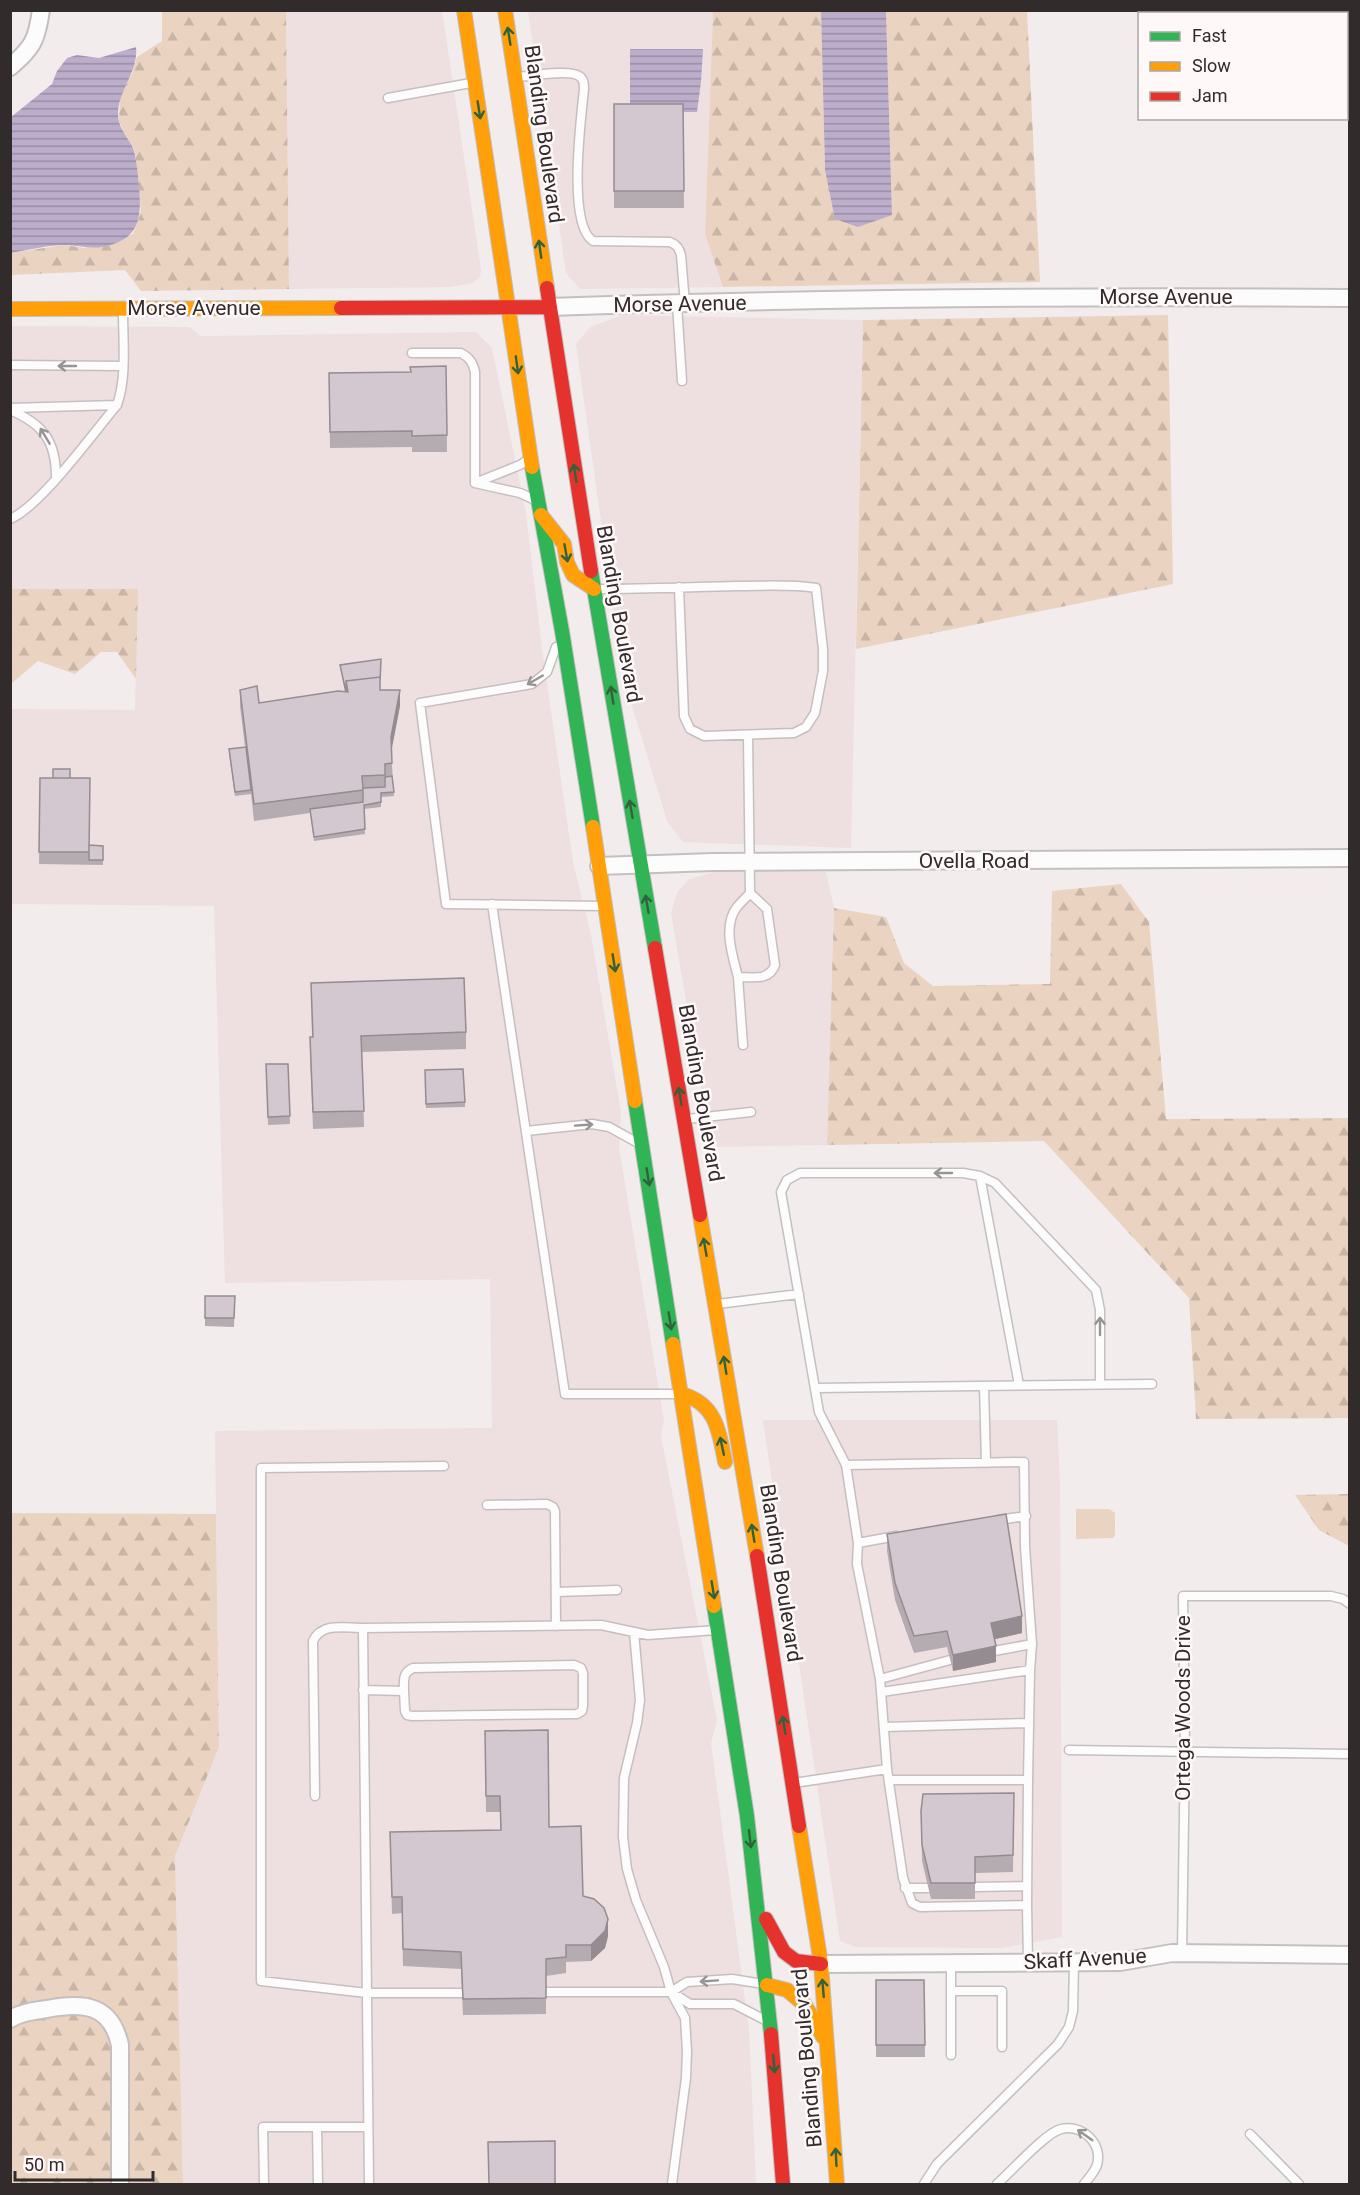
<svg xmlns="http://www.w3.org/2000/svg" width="1360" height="2195" font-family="Roboto,sans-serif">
  <defs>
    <pattern id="forest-firs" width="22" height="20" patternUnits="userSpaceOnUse" patternTransform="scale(1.5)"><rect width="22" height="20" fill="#ead3c1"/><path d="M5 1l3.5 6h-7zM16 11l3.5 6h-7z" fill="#c9b5a6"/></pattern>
    <pattern id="water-rules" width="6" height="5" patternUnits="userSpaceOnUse" patternTransform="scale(1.5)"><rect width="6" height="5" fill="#bcadcb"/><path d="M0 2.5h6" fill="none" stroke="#998da5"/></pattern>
  </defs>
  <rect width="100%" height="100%" fill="#f2eced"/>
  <path fill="#eedfe1" d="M286,11H442L481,270L480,277L473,283L450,287L289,289Z
    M528,11H713L705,233L723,287L580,289L566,273Z
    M622,315L863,320L851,848L683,842L667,821L623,676L576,344L590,327Z
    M11,326L190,327L200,336L476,332L492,348L526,513L542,649L573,862L591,935L621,1112L619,1147L664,1421L661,1436L717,1720L711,1743L749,2030L756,2184H183L175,1856L219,1747L215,1431L492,1428L490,1279L225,1283L214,906L11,904V709L135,710L138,590L11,589Z
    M718,871L826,872L834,908L827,1145L711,1147L671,913L677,893L689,879Z
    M763,1420H1057L1060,1482L1062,1937L1002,1948L856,1947L840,1941Z"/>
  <path fill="url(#forest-firs)" d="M162,11H286L289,289L141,291L125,270L11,275V253L64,245L85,248L133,234L141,212L135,152L119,122L120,96L132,74L137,57L162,41Z
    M713,11H821L825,170L892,215L886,11H1027L1040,282L723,287L705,234Z
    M1168,315L1173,584L856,649L863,320Z
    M11,589H138L136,679L117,652H101L75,674L38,661L11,684Z
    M1121,884L1149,922L1166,1119L1349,1118V1418L1196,1419L1189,1298L1044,1141L827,1145L834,908L886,917L904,963L933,986L1050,984L1052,891Z
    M1349,1494V1546L1319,1530L1295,1495Z
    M11,1513L216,1514L219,1747L175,1856L183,2184H11Z"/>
  <path fill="#ead3c1" d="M1076,1509H1109L1115,1513V1535L1113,1538L1076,1539Z"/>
  <path fill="url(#water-rules)" d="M821,11H886L892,215L858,227L835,219L825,170Z
    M136,47C139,75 113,94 119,122C122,133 133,143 135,155C137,165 138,176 139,187C142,220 139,240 102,247C89,249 77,245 65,245C48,245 28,250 11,253V117L52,84L57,71L67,58L77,55L99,58Z
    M630,49H703L701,82L697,112H630Z"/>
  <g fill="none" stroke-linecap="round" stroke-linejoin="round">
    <defs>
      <path id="lane" d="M518,77C531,76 569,69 579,76C584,79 584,84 584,89C581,119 567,224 593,241L670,242C677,245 679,248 681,255L685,304
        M388,98L471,83
        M677,304L682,381
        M412,353H461C470,358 473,363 475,372V483
        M10,365L123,366
        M10,408L117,405
        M10,410C43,424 56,441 56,477
        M475,483L520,493L533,499
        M475,483L520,465L526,461
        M10,519C40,507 94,432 117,405C127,377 123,342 123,311
        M598,589C644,589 691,587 737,586C763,586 790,584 816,588L823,649V671L815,713L806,727L794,733L704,736L690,729L684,716L679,587
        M556,647L547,672L532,684L420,703L446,904L602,906
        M748,735L750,893C746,898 741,902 737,907C722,926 733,957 738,977C754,977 769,981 775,965L767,909L750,893
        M492,904L565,1394H679
        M738,977L743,1045
        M687,1119L751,1112
        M526,1131L592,1124L609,1127L638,1143
        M980,1176L1019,1385
        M718,1304L799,1294
        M984,1386L986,1463
        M815,1388L1152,1384
        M846,1465L819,1412L781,1192L787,1180L800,1173H963L980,1176L995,1183L1096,1290L1100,1310V1384
        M444,1466L261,1468V1981L367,1993H462
        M487,1505L547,1504L553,1507L555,1511L556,1626
        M998,1520L1026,1516
        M858,1543L896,1536
        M556,1592L617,1590
        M634,1632L640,1700L637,1723L624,1778L623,1837L627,1869L636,1900L664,1967L671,1992L685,2018L687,2051L686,2078L672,2184
        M994,1651L1032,1644
        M880,1679L950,1660
        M363,1690L404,1691C404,1681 402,1673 413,1668L574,1665L581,1668L583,1673V1706L582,1711L577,1714L412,1716L407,1715L405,1711L404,1691
        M884,1727L1029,1723
        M1069,1750L1350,1754
        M887,1769L903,1878L912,1903L920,1907L1027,1905L1028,1780H889
        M1028,1780L1030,1670
        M794,1783L887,1769L880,1679L857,1564L858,1543L846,1465L1024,1462L1025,1547L1032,1644L1030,1670L882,1692
        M315,1796L313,1641C322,1622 344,1628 363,1628
        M975,1887L1027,1886
        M905,1888H928
        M1027,1905L1028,1963
        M1182,1953L1185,1750L1183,1596H1331L1343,1599L1350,1604
        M951,1963V2055
        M764,1984L732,1979L687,1982L671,1992L690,2004H734L767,2021
        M951,1991H1002V2047
        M546,1992H671
        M317,2127L318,2184
        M1250,2134L1299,2184
        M264,2184L263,2127H368
        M369,2184L363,1628L601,1625L648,1635L716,1630
        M924,2184L937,2164L1058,2044L1069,2027L1073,2011L1074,1962
        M997,2184C1011,2172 1045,2133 1061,2129C1082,2124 1103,2143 1097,2165C1094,2173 1089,2178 1084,2184"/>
      <path id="street" d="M10,67C33,48 37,39 41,10
        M549,307C816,298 1083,296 1350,298
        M599,866L713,862L1350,858
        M821,1964L1120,1962L1172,1953L1350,1955
        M10,2019C22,2012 34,2011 47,2009C83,2002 111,2004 120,2045V2184"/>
      <path id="fast" d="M532,467L562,631L593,827
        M591,571L655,948
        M635,1101L673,1344
        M714,1606L747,1816L771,2034"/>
      <path id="slow" d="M464,10L532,467
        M505,10L547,288
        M10,309L341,308
        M541,515L564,544L567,562L573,575L594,589
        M593,827L635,1101
        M700,1215L757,1556
        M673,1344L714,1606
        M681,1394C716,1403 719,1431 725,1462
        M799,1826L821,1964L837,2184
        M767,1985L787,1990L805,2005L823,2037"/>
      <path id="jam" d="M547,288L591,571
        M341,308L549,307
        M655,948L700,1215
        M757,1556L799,1826
        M766,1919L784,1952L796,1961L821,1964
        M771,2034L783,2184"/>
    </defs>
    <use href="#lane" stroke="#c5bfc0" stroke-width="11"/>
    <use href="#street" stroke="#c5bfc0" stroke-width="20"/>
    <use href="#fast" stroke="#c5bfc0" stroke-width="16"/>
    <use href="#slow" stroke="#c5bfc0" stroke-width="16"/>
    <use href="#jam" stroke="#c5bfc0" stroke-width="16"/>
    <use href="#lane" stroke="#fdfcfc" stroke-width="8"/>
    <use href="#street" stroke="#fdfcfc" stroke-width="16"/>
    <use href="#fast" stroke="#30b455" stroke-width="14"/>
    <use href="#slow" stroke="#ff9f0a" stroke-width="14"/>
    <use href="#jam" stroke="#e5322d" stroke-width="14"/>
  </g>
  <path fill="#b5acb2" d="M614,104H683L684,208H614Z
    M446,366L447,452H412V447L330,448L329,373L410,372Z
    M340,665L380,690L400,706L391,750L394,796L381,797V807L364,809L365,834L314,841L310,813L254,821L251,794L235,796L229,753V749L245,747L240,706V690L259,703L345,692Z
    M40,778H90L89,857L103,846V865L39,864Z
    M311,983L466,1032V1049L362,1052L364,1127L313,1129L310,1053V1037H312Z
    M266,1064H288L290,1124L268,1125Z
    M425,1070L465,1102V1107L426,1108Z
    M205,1296H235L234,1327L205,1326Z
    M887,1534L1022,1633L995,1639L996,1662L953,1671L947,1647L914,1653L895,1600L887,1551Z
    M485,1731L549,1827L583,1896L608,1936L605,1948L591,1961L566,1962V1973L546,1976V2014L463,2015L461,1969L403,1966L402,1913L392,1914L390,1832L500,1830V1812H486Z
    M1014,1793L1013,1872L975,1873V1899H931L922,1861L921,1811Z
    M876,1980H924L925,2057H876Z"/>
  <path fill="#948c91" d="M400,690V706L391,753V737Z
    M1022,1616V1633L991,1640V1623Z
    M996,1646V1662L953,1671V1655Z
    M608,1919V1936L605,1948L591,1961V1945Z"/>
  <path fill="#d3c8cf" stroke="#948c91" stroke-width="1.5" d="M614,104H683L684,191H614Z
    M446,366L447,435L412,436V431L330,432L329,373L411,372L410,367Z
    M381,659L380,682V677L346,681V692L340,665Z
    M380,677V690H400L391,737L392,763L385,764V775L362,776L363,790L254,804L240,690L257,686L259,703L338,691L348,692L346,681Z
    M246,747L251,790L235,792L229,749Z
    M53,769H70V778H53Z
    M392,776L394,792L381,793V802L364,805L365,829L314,837L310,809L363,802V788L385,787V777Z
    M40,778H90L89,852H39Z
    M89,845L103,846V860H89Z
    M464,978L466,1032L361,1036L364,1111L313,1112L310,1037H313L311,983Z
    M266,1064H288L290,1116L268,1117Z
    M463,1069L465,1102L426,1104L425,1070Z
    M205,1296H235L234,1318H205Z
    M1006,1514L1022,1616L991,1623L996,1646L953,1655L947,1631L914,1636L895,1583L887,1534Z
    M548,1730L549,1827L581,1826L583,1896L594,1899L604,1908L608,1919L605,1931L591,1945H566V1957L546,1959V1998L463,1999L461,1952L403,1949L402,1897H392L390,1832L501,1830L500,1796H486L485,1731Z
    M1014,1793L1013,1855L975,1857V1883H931L922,1845L921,1811L923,1794Z
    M876,1980H924L925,2045H876Z
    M555,2141V2184H489L488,2142Z"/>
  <defs><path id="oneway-shaft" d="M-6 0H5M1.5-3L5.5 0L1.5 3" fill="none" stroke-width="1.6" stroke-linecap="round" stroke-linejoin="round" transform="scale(1.5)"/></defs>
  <g stroke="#31623c">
    <use href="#oneway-shaft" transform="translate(509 36) rotate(-99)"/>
    <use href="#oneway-shaft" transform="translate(479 110) rotate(81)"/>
    <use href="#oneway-shaft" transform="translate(540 249) rotate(-98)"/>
    <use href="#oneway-shaft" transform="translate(517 365) rotate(82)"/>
    <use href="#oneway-shaft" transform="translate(575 473) rotate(-99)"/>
    <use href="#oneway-shaft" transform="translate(566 553) rotate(80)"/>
    <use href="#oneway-shaft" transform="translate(612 695) rotate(-99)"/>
    <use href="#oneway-shaft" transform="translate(631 809) rotate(-100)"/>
    <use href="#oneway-shaft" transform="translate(647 904) rotate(-100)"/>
    <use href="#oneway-shaft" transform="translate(614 963) rotate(81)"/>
    <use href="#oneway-shaft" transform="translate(680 1096) rotate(-100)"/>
    <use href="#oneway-shaft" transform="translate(648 1177) rotate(81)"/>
    <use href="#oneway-shaft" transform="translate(705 1247) rotate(-100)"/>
    <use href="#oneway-shaft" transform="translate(670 1321) rotate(81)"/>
    <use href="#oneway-shaft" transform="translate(725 1365) rotate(-99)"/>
    <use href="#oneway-shaft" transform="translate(722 1446) rotate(-102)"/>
    <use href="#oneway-shaft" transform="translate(753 1533) rotate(-99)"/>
    <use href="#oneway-shaft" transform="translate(713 1590) rotate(81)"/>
    <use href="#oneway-shaft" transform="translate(784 1725) rotate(-99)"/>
    <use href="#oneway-shaft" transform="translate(750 1839) rotate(83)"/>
    <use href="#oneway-shaft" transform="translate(823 1988) rotate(-95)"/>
    <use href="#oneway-shaft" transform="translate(774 2064) rotate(85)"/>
    <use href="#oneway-shaft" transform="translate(836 2157) rotate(-93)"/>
  </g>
  <g stroke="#979494">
    <use href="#oneway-shaft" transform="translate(67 366) rotate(-180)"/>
    <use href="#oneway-shaft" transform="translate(45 436) rotate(-121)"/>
    <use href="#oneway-shaft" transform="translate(535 680) rotate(150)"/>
    <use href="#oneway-shaft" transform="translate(584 1125) rotate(-4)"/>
    <use href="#oneway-shaft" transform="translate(943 1173) rotate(180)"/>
    <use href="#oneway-shaft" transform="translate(1100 1326) rotate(-90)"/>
    <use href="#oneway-shaft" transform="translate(709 1981) rotate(176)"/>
    <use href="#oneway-shaft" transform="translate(1085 2135) rotate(-145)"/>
  </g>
  <g text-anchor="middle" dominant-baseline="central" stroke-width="5" stroke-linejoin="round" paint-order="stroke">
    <g font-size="21" fill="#312b2c" stroke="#fef8f9">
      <text transform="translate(544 134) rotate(82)">Blanding Boulevard</text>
      <text x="1166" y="297">Morse Avenue</text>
      <text transform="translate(680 304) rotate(-1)">Morse Avenue</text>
      <text x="194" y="308">Morse Avenue</text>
      <text transform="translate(619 614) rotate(80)">Blanding Boulevard</text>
      <text x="974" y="861">Ovella Road</text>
      <text transform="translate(701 1093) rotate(80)">Blanding Boulevard</text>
      <text transform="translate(781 1573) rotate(81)">Blanding Boulevard</text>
      <text transform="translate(1183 1708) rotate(-90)">Ortega Woods Drive</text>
      <text transform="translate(1085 1959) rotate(-3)">Skaff Avenue</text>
      <text transform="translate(807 2058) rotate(-95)">Blanding Boulevard</text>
    </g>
  </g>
  <rect width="1360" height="2195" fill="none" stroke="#312b2c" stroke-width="24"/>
  <rect x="1138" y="12" width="210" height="108" fill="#fef8f9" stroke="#aca6a7" stroke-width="1.5"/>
  <rect x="1150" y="32" width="30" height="9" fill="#30b455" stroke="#aca6a7" stroke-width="1.5"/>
  <text x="1192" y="42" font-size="18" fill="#312b2c">Fast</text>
  <rect x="1150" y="62" width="30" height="9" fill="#ff9f0a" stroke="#aca6a7" stroke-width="1.5"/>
  <text x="1192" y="72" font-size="18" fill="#312b2c">Slow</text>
  <rect x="1150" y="92" width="30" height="9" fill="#e5322d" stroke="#aca6a7" stroke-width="1.5"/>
  <text x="1192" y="102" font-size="18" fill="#312b2c">Jam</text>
  <path d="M15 2171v9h138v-9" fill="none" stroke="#312b2c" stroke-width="3"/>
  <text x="24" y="2171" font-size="18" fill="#312b2c" stroke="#fef8f9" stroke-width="4.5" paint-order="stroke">50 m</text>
</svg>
